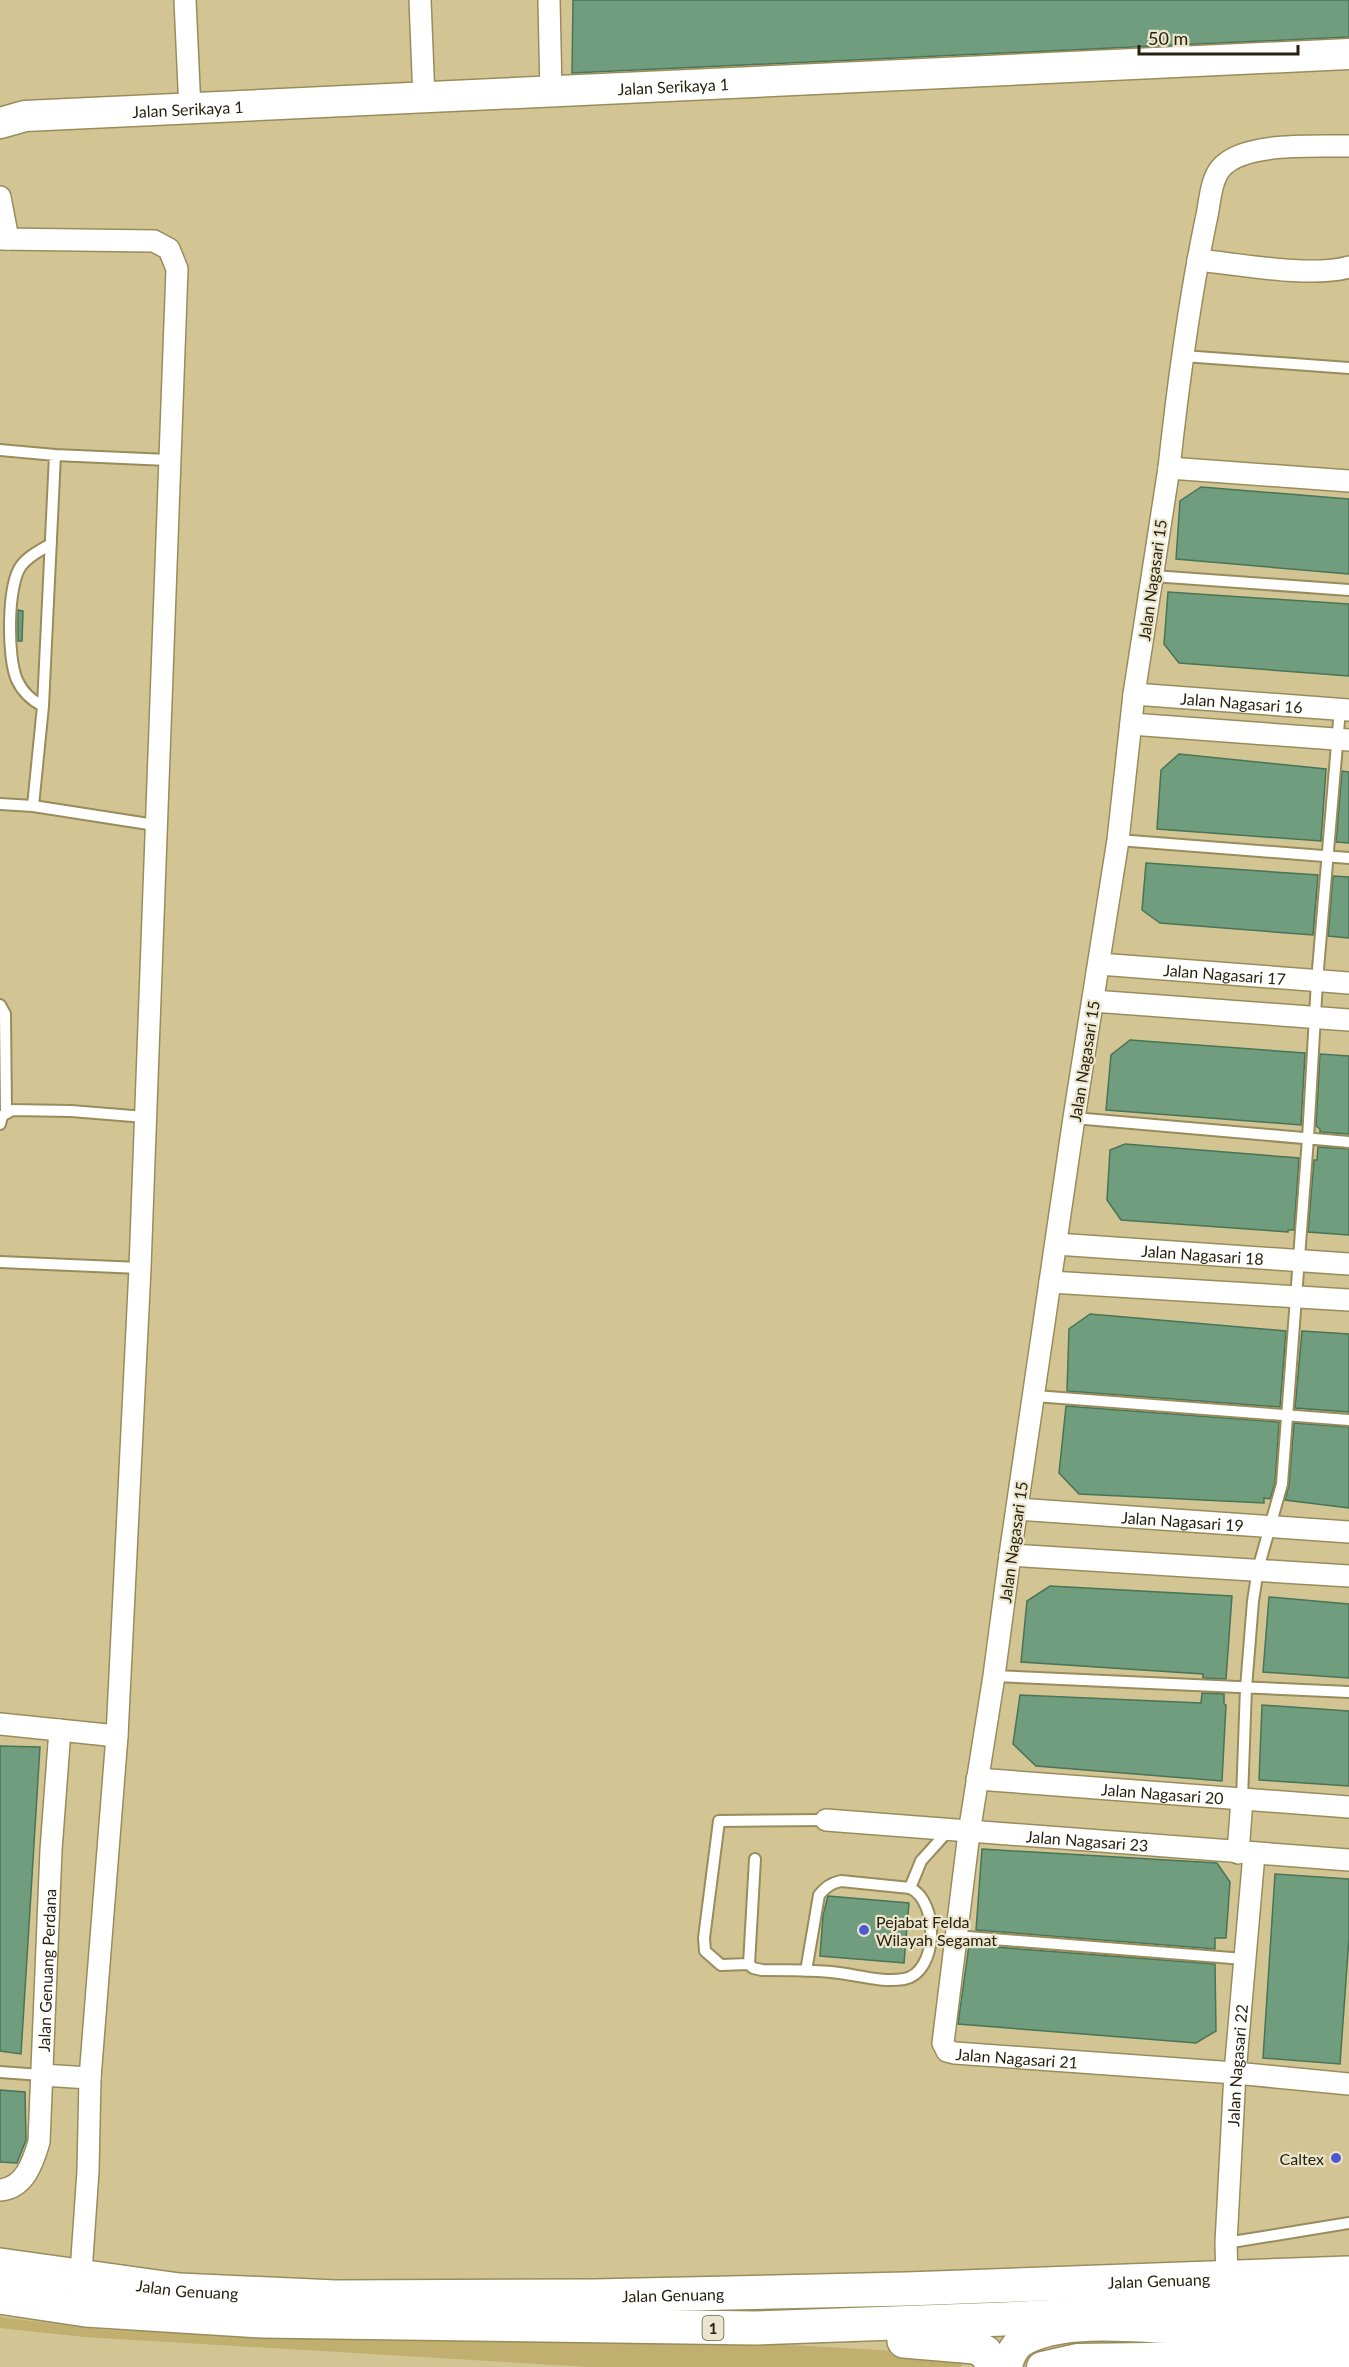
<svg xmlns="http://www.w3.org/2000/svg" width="1349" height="2367" font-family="Lato,sans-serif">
  <rect width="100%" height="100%" fill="#d3c593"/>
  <path fill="#c0af6f" d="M0,2317L106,2330L532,2342L759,2343L966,2355L961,2367H589L84,2337L0,2328Z"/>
  <path fill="#709d7e" stroke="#487457" stroke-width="1.5" d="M573,0H1349V37L572,73Z
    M1201,487L1349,499V574L1176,559L1180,501Z
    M1168,592L1349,604V676L1179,663L1164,644Z
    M18,610L23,611L22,641H18Z
    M1179,754L1326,769L1321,841L1157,829L1161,770Z
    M1342,771L1349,772V843L1336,842Z
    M1146,863L1318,875L1313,935L1160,923L1142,910Z
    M1333,876L1349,877V938L1328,936Z
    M1130,1040L1305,1053L1301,1125L1106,1110L1111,1055Z
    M1320,1054L1349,1056V1134L1320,1132V1129L1316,1126Z
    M1125,1144L1299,1158L1294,1230H1288V1232L1121,1220L1107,1200L1110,1150Z
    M1318,1147L1349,1149V1235L1308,1232L1314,1160H1317Z
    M1090,1314L1286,1331L1280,1407L1067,1391L1069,1329Z
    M1302,1331L1349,1334V1412L1295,1408Z
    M1066,1406L1279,1422L1275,1483L1270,1499L1264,1498V1503L1079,1494L1059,1473Z
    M1294,1423L1349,1427V1508L1285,1500L1289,1485Z
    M1050,1586L1232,1596L1226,1679L1203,1678V1674L1021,1662L1027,1601Z
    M1269,1597L1349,1604V1678L1263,1672Z
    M1202,1693L1224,1694V1704L1226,1705L1222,1781L1036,1766L1013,1744L1020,1695L1201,1703Z
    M1262,1705L1349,1711V1786L1259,1780Z
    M0,1746L40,1747L21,2054L0,2051Z
    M982,1849L1217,1863L1230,1882L1226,1938H1215V1949L976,1930Z
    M1275,1874L1349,1879V1938L1340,2064L1263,2058Z
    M828,1896L909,1903L904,1963L820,1956L823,1915Z
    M969,1945L1215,1964L1216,2031L1196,2043L958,2024Z
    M0,2090L25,2092L26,2140L17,2163L0,2162Z"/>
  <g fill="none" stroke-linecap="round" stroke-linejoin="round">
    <defs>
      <path id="lane" d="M1183,356L1349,368
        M0,450L55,455L168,460
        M1153,576L1349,590
        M43,706C31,700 23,693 17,680C7,658 7,585 21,566C28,556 41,550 51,544
        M0,804L33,806L155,825
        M33,806L43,706L55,455
        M1118,840L1349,858
        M0,1005L5,1014L6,1112
        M1074,1118L1349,1142
        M0,1124L2,1116L12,1110L71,1111L145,1117
        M0,1262L140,1268
        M1035,1396L1349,1420
        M994,1676L1349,1692
        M1242,1799L1246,1688L1253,1601L1258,1569L1282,1484L1308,1138L1317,981L1340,709
        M755,1859L749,1964L753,1968L762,1970C785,1970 808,1970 831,1972C854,1974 881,1983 904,1979C938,1973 940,1902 910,1888
        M955,1936L1244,1959
        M749,1964L721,1965L705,1951L704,1938L719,1821L826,1820
        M806,1971L819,1895C826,1887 831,1883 841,1881L910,1888L921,1861L948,1831
        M0,2072L41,2075
        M1226,2243L1349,2223"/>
      <g id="street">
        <path d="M185,0L190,110"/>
        <path d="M420,0L424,99"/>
        <path d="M549,0L551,93"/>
        <path d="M0,197L8,239"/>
        <path d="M0,239L154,241L169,249L177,269L140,1268L117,1736L90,2078L88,2171L80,2287"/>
        <path d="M1198,260C1239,264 1310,278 1349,267"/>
        <path d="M1169,468C1178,385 1189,301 1206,220C1210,204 1210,181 1221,168C1244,141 1317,147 1349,146"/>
        <path id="s1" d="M1349,481L1169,468L1134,694L1118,840L1074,1118L1010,1555L994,1676L969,1833L943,2043L947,2051L955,2053L1235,2073L1349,2084"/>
        <path id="s2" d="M1134,694L1349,710"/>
        <path d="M1131,724L1349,740"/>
        <path id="s3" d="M1099,964L1349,983"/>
        <path d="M1093,1001L1349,1020"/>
        <path id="s4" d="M1056,1244L1349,1264"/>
        <path d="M1050,1282L1349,1300"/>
        <path id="s5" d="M1017,1509L1349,1532"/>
        <path d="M1010,1555L1349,1576"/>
        <path d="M0,1724L117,1736"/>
        <path id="s6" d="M977,1779L1349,1807"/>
        <path id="s7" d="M826,1820L1349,1860"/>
        <path d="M1238,1853L1242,1799"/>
        <path d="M41,2075L90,2078"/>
        <path id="s8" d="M0,2190C25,2188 33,2162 39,2142L51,1850L60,1730"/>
        <path id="s9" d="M1227,2278L1226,2243L1235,2073L1254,1854"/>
      </g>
      <g id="secondary">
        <path id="s10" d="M0,123L25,116L1349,54"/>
        <path d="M1007,2367C1010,2352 1016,2343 1030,2337C1073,2318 1143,2328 1189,2329C1242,2329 1296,2327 1349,2326"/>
        <path d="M1042,2367L1077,2359L1349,2355"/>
      </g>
      <g id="highway">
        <path id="s11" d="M0,2265L179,2290L335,2297L594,2296L906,2289L1349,2273"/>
        <path d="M0,2297L86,2310L261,2321L756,2328L1004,2319L1349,2301"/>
        <path d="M904,2341L975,2347L985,2352L995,2367"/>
      </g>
    </defs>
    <use href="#lane" stroke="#998c5c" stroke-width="14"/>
    <use href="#street" stroke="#998c5c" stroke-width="24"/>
    <use href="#secondary" stroke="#998c5c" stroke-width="33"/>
    <use href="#highway" stroke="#998c5c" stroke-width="36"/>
    <use href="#lane" stroke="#fff" stroke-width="10"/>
    <use href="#street" stroke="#fff" stroke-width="21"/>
    <use href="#secondary" stroke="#fff" stroke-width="30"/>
    <use href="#highway" stroke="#fff" stroke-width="33"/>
  </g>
  <g fill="#4d58ce" stroke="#ece5cd" stroke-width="2">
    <circle cx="864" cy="1930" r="6"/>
    <circle cx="1336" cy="2158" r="6"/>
  </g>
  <g text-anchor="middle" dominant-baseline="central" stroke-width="4.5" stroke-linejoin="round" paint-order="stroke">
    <rect fill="#ece5cd" stroke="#625c47" stroke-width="1.5" x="702.5" y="2316" width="21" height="24" rx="4.5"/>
    <g font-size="15" font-weight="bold" fill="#27220e">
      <text x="713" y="2328">1</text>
    </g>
    <g font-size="16" fill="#27220e" stroke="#ece5cd">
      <text stroke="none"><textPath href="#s10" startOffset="675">Jalan Serikaya 1</textPath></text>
      <text stroke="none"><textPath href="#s10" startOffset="189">Jalan Serikaya 1</textPath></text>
      <text transform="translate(1152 580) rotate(-82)">Jalan Nagasari 15</text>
      <text stroke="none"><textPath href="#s2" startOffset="108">Jalan Nagasari 16</textPath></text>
      <text stroke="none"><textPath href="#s3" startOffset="126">Jalan Nagasari 17</textPath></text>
      <text transform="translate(1084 1061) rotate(-81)">Jalan Nagasari 15</text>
      <text stroke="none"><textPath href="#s4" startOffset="147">Jalan Nagasari 18</textPath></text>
      <text stroke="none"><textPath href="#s5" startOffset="166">Jalan Nagasari 19</textPath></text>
      <text transform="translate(1013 1542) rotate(-82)">Jalan Nagasari 15</text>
      <text stroke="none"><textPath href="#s6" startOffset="186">Jalan Nagasari 20</textPath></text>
      <text stroke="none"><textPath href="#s7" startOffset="262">Jalan Nagasari 23</textPath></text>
      <text stroke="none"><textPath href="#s8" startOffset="238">Jalan Genuang Perdana</textPath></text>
      <text stroke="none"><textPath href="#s1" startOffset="1851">Jalan Nagasari 21</textPath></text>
      <text stroke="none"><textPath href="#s9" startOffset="213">Jalan Nagasari 22</textPath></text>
      <text stroke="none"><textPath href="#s11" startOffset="1161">Jalan Genuang</textPath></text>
      <text stroke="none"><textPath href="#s11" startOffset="189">Jalan Genuang</textPath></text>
      <text stroke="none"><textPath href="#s11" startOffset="675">Jalan Genuang</textPath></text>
    </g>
    <g font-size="16" fill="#27220e" stroke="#ece5cd" text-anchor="start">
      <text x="876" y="1921">Pejabat Felda<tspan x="876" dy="18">Wilayah Segamat</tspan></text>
      <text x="1324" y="2158" text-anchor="end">Caltex</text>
    </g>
  </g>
  <path d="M1139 45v9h159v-9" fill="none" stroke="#27220e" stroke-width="3"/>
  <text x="1148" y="45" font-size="18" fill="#27220e" stroke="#ece5cd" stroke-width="4.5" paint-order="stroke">50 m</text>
</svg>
